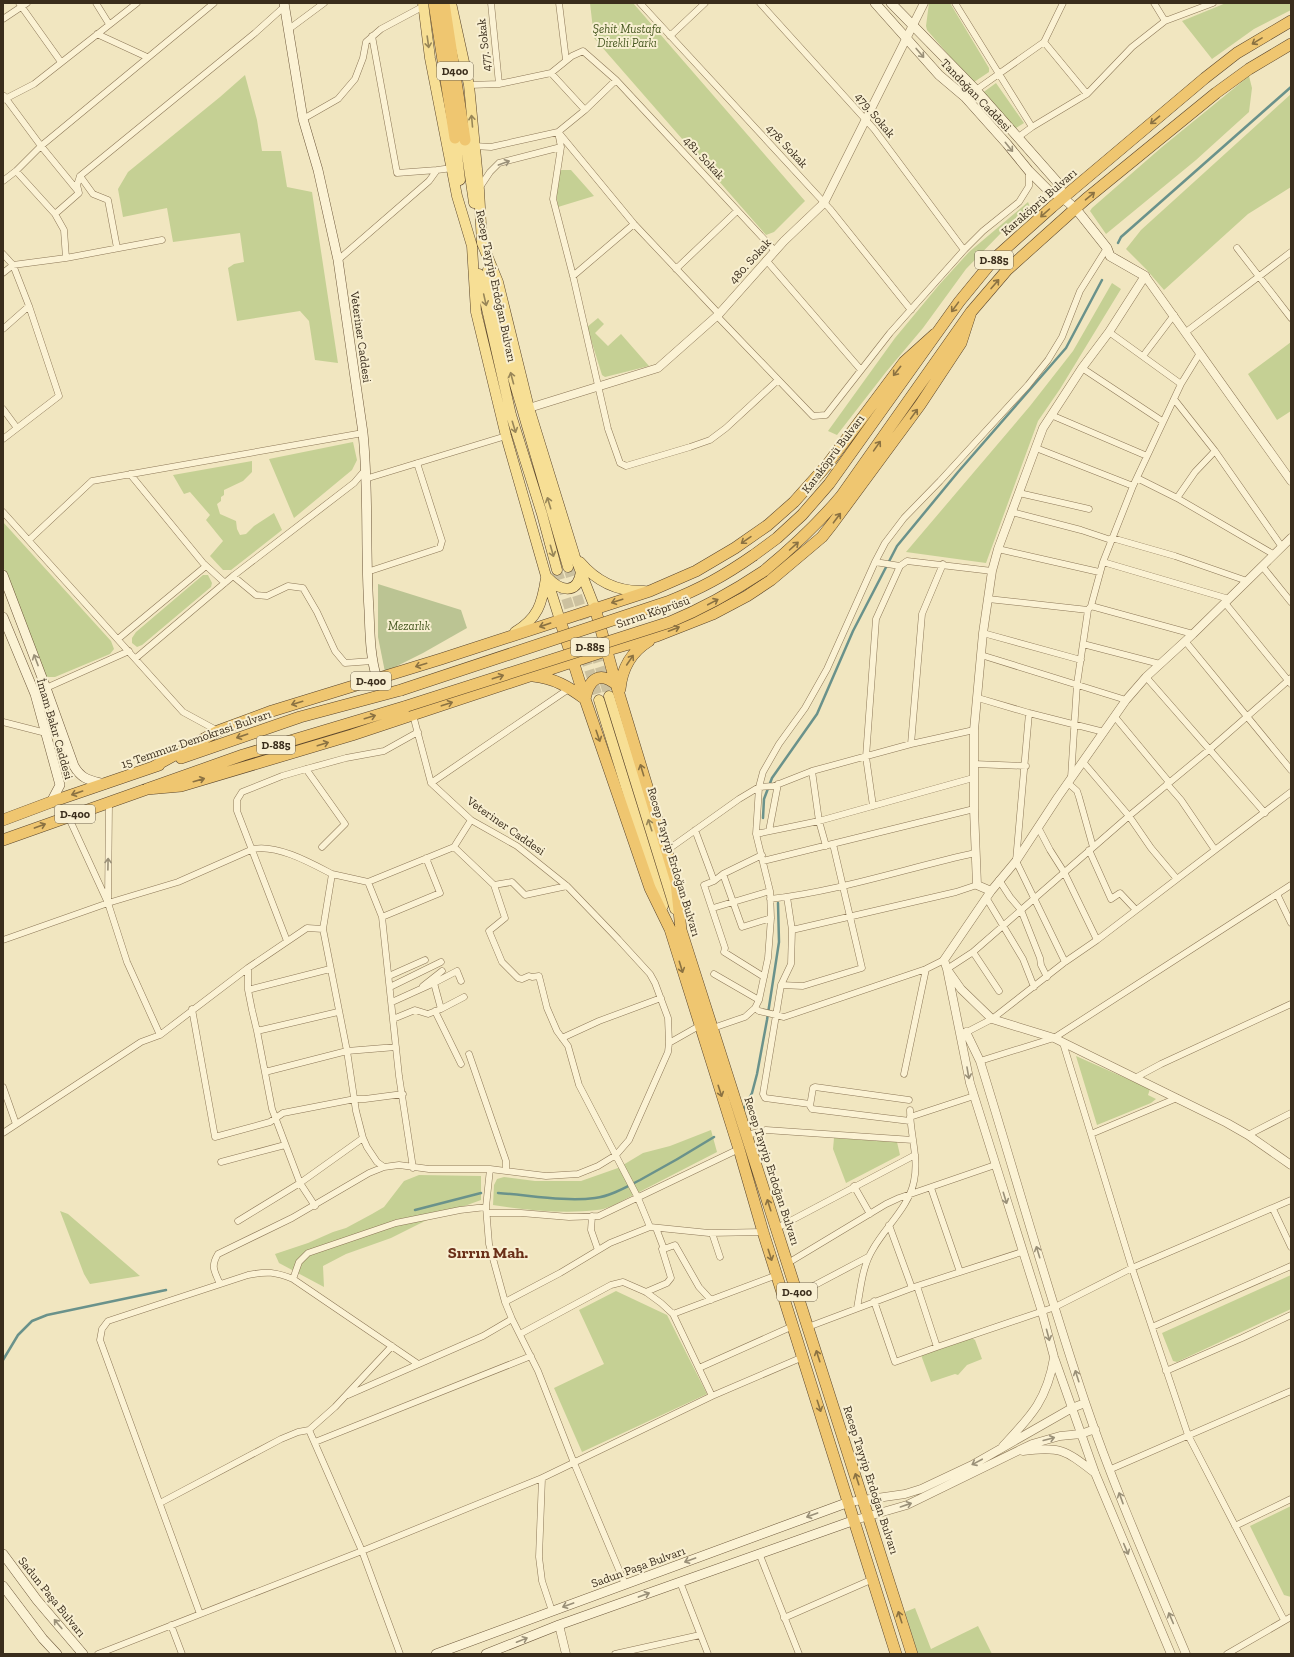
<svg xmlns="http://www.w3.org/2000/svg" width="1294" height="1657" font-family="'Zilla Slab',serif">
  <rect width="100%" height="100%" fill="#f1e6c0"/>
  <path fill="#c5d094" d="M590,3H633L805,201L774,232L766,235L594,38Z
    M929,3H950L989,68V72L974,82H972L927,30L926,26Z
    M1226,3H1291V10L1254,29L1212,59L1182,21Z
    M245,75L257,120L262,151H281L287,187L312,192L338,363L315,360L309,321L300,311L237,321L228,268L234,264L244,262L240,233L173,242L167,208L123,217L118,189L128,172L220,97Z
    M1249,76L1252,88L1249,112L1196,160L1106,234L1090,211L1092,208L1162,147Z
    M996,83L1024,123L1013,130L981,94Z
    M1291,94V187L1248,214L1164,290L1146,269L1126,249L1141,230Z
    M560,170H571L594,196L558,207L554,174Z
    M1028,202L1030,207L1002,232L966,269L923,328L886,372L837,435L828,431L895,338L939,285L969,252Z
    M1112,283L1121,289L1060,389L1038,421L986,563L906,552L1030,406L1073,351Z
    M598,318L604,324L595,333L608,346L621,334L649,366L605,377L602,375L587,327Z
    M1291,342V411L1277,420L1248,374Z
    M353,442L357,460L352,470L294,518L269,459Z
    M252,461V472L243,481L224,490V495L221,497V501L217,504L220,514L236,521L237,529L240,535L246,534L254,526L274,513L282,530L231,570H223L210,556L223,541L206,520L210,515L190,492L184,494L173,475Z
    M3,522L111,641L114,649L110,654L55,677H48L41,674L3,566Z
    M203,575H208L212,583L211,587L142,645L137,647L132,643V638L136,632Z
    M1076,1056L1150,1089L1148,1095L1156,1099L1151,1103L1097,1125Z
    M711,1130L717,1152L614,1205C609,1207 602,1210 597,1210C564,1214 526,1210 493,1205L494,1185L497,1179L504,1177L535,1181H581L618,1168L643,1153L670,1146Z
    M834,1138L897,1142L900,1155L846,1183L833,1149Z
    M419,1175L481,1176V1200L429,1219L391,1238L346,1254L323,1266L324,1287L279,1263L275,1254L308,1243L333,1232L346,1228L372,1214L384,1207L404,1181Z
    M60,1211L68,1214L140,1276L90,1284L84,1274Z
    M1291,1275V1309L1177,1362L1173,1361L1162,1333Z
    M616,1291L667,1315L707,1394L582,1452L554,1388L604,1364L579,1310Z
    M970,1337L975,1340L982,1359L967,1365L958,1375L955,1374L931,1382L921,1355Z
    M1291,1506V1597L1284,1595L1250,1526Z
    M915,1608L931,1649L978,1626L992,1654H918L905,1612Z"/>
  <path fill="#bbc493" d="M378,584L461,610L467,628L423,653L385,672L378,637Z"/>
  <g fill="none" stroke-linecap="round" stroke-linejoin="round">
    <path stroke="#6a928b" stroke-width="2.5" d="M1118,243L1121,237L1291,87
      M763,818L764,799L772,778L817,714L853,631L897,546L958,472L1066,348L1102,280
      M743,1110L752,1093L757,1074L767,1020L779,942L778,903
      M498,1193C529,1195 565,1202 595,1198C611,1196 626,1187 640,1180C666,1166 690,1152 714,1137
      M415,1210L481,1193
      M3,1360L18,1335L32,1321L47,1315L166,1290"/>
    <path stroke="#ccc19f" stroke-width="10" stroke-dasharray="10 5" stroke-linecap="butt" d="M568,567L609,696
      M557,570L599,700"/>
    <defs>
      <path id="minor" d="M19,3L61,62
        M96,3L109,24
        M491,3L499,84
        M559,3L566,60
        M640,3L830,209L911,310
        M760,3L874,129L964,250
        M955,3L1032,127
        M1063,3L1044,42L1087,94
        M1154,3L1165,21
        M3,19L27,3
        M289,29L324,3
        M97,34L147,57
        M372,36L397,173L437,170
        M670,36L705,3
        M551,73L585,110
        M469,85L499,84L551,73L572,56L583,51L616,80L775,251
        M976,90L1044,42
        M4,96L41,146L77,190
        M3,100L34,84L137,3
        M303,119L338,99L355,79L363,58L366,42L381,29L424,6
        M558,132L561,147L553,199L573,276L608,429L620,463L626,466L690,447L710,440L726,428L778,380
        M559,133L634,224L719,314
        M1017,138L1032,127L1087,94L1132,47L1165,21L1213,3
        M474,146L491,147L558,132L585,110L616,80
        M16,171L55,214L79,193L77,185L80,176L255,33L285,6
        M80,176L93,194L108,200L117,248
        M3,181L16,171L41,146L214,3
        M480,187L490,172L499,163L561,147
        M55,214L64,230L66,258
        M1237,248L1291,318
        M3,254L13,265L29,306L59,396L3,439
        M338,260L429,181L437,170L452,168
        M766,260L861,370
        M676,269L737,211
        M3,273L13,265L66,258L162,240
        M573,276L634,224
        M717,316L813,416L826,415L890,333L964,250L983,231L1019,202L1029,186V171
        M3,329L29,306
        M1109,332L1181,384
        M1186,332L1291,252
        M1143,356L1174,315
        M1082,368L1162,421
        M1174,399L1215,451L1282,547
        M3,409L17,428
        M1051,415L1147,456
        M1036,448L1133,486
        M130,474L203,563L225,583
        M1137,478L1177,498L1273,554
        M365,479L506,436
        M1019,493L1089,509
        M1177,498L1195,472L1215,451
        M3,512L183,712L218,731
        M1012,512L1081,530L1111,540
        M1112,538L1175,556L1247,581
        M29,540L92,481L363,433
        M998,549L1099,572
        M875,562L900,566
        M1103,562L1229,599
        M1262,566L1291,602
        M367,572L440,548L442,541L417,463
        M233,576L256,595L267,596L288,586L303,588L317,612L335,651L345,663L372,661
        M988,599L1088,610
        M1225,603L1291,684
        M1091,606L1193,634
        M983,633L1081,660
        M118,639L206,566
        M1185,641L1291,770
        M1083,644L1160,664
        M981,655L1126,700
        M136,658L233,576L354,483L366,469
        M1146,677L1265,813
        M46,688L129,651
        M978,698L1029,713L1104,732
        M1029,713L1016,861L1065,962
        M413,715L431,783L471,820L517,846L567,886L618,939L650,974L655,983L668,1018L669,1043
        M1115,717L1169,782
        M3,722L46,733
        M911,744L922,614L943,564
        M1083,762L1129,816L1151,848L1177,879
        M974,764L1026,766
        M306,769L345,824L322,847
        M812,771L819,821L826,846
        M1071,778L1077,684L1088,610L1091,606L1103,562L1133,486L1181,384L1200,353
        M431,783L570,688
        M1068,783L1077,791L1079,797L1093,847
        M1167,784L1181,800L1215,850
        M873,806L866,757L876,619L900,566L907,561L992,571
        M68,816L108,903L127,962L160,1035
        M1038,827L1050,850L1064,872L1097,940
        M695,830L714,881L704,885L725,948L724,952L764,977
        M769,831L778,784
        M756,834L819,821L973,778
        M454,847L494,885L505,918L489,931L502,962L518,978L522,979L529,976L532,977L539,976L547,1008L557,1031L568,1046L579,1085L638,1198L650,1227
        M1089,850L1111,899L1120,893L1136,910
        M666,851L739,799L759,787L774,786L812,771L911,744L974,730
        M763,861L974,809
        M723,874L742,927L771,918
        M999,880L1010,897L1021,910L1040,958L1041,965L1047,977
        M714,881L723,874L762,855
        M368,882L382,917L399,1076L413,1168
        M494,885L512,882L525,895L567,886
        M1277,894L1291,923
        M787,897L792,930L791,964L781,985L763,1094L765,1098L810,1104
        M770,899C840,891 907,868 975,853
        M987,899L1023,959L1034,987
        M108,902L109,803
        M713,908L770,891
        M382,917L440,893L426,858
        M792,930L956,892L977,885
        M3,940L108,903L178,882L253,849C277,844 311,863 332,874
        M287,941L237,811V800L242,792L282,776L306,769L346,758L384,751L418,732
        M973,952L999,991
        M248,968V990L252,1010L257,1031L272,1109L300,1183L315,1206
        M947,969L973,952L1129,816L1210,749L1291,678
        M714,974L759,1000
        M389,976L425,960
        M434,983L457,971L461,981
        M781,985L803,986L862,968L833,844
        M423,986L442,971
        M390,987L441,962
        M248,990L330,969
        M392,1002L434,983L441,1009
        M755,1008L759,1011L784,1017L926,969L944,960
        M192,1009L215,1137L270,1122L283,1113L355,1099H365L403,1094
        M435,1011L461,1064
        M393,1019L415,1010L428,1014L441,1009L464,997
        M713,1028L745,1017L755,1008L759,1000L768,958L771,918L770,891L756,834L759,787L763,772L779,744L805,708L827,669L875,562L885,543L904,518L940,481L1028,385L1048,360L1062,337L1080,291L1107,248
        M257,1031L338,1012
        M963,1034L992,1019L1065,962L1097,940L1291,792
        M562,1038L599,1021L661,998
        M1063,1043L1132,1268L1188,1435L1284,1620
        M469,1054L506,1161V1169
        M980,1061L1054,1038L1291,885
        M265,1072L347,1051L396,1047
        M904,1074L926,969
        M1135,1078L1161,1064L1291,1004
        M3,1087L16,1124
        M909,1100L815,1087L813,1088L810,1106L812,1109L910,1121
        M910,1117L974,1096
        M3,1133L141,1042L160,1035L248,968L307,928L323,929
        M1091,1134L1177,1098
        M747,1135L766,1130L913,1140
        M1248,1135L1291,1113
        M221,1162L285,1145
        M384,1167L377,1162L367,1147L363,1138L356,1111L347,1051L323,929L332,874L368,882L454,847L471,820
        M490,1169L486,1207L489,1244L505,1302L512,1319L538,1371L574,1463L625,1584
        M854,1186L870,1214
        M931,1188L960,1272
        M1273,1209L1291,1247
        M487,1213H521L569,1217L599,1216L739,1149
        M592,1216L591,1230L598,1250
        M238,1221L300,1183L363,1138
        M889,1225L912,1288
        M656,1228L664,1249L675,1245L699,1287L711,1300
        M777,1228L915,1155
        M712,1233L720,1257
        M788,1263L886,1204L899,1198L995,1165
        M293,1279L299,1262L308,1253L396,1223L460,1210L486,1207
        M220,1284C215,1272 210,1267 218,1254L292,1218L369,1173L384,1167L399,1165L429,1169H490L546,1176L578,1174L598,1166L616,1155L629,1140L668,1052L669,1043L699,1026
        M917,1286L937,1347
        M646,1292L667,1283L671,1278L662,1249H664
        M798,1294L868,1257
        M874,1301L895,1362L937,1347L1055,1307L1132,1268L1291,1200
        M505,1302L560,1273L610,1243L650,1227L709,1233L763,1232
        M857,1308C861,1287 862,1267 873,1249C886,1226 909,1207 914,1181C919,1158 910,1134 910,1110
        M673,1314L777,1275
        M808,1327L917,1286L1022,1252
        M1152,1327L1291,1266
        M520,1334L611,1285L623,1282L646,1292L661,1303L673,1314L712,1396
        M699,1368L793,1326
        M1166,1371L1242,1338L1291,1315
        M348,1395L483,1336L512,1319
        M309,1430L362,1551L400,1654
        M315,1442L531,1356
        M1111,1469L1291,1391
        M542,1478L539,1557L542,1581L552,1611
        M160,1503L281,1439L298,1432L309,1430L335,1407L392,1346
        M1235,1526L1291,1499
        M759,1553L799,1654
        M680,1582L708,1654
        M200,1614L100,1340L102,1329L108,1321L248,1275C268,1271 275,1272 293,1279L418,1364
        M784,1618L873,1579
        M171,1625L182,1654
        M98,1654L362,1551L542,1478L712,1396L803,1357
        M615,1654L700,1635
        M1227,1654L1291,1617"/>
      <path id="tertiary" d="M529,408L658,368L719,314L784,241L824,203L924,3
        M991,891L977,885L974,809V730L983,633L992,571L998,549L1043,428L1082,368L1109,332L1145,276L1291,481
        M949,972L961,989L992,1019L1054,1038L1227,1123L1248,1135L1291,1165
        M966,1032L980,1061C1015,1174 1047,1289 1085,1402C1114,1488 1151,1571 1186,1654
        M1003,1446C1031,1416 1047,1400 1054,1358
        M1023,1451C1061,1446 1065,1450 1095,1473
        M849,1502L905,1494L921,1489L974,1464L1072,1408L1085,1403
        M855,1520L907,1505L1032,1444L1060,1436L1081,1434L1095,1429
        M559,1625L566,1654
        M1171,1654L1095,1473L1054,1357L1042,1312L970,1083L947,969L944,960L991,891L1016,861L1058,797L1126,700L1146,677L1193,634L1291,538"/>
      <path id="secondary" d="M284,3L303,119L318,170L338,260L363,433C369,492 365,551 369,610C370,634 370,656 377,679
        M875,3L939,75L965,97L1007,144L1029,171L1048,190L1063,198L1076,209L1107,248L1110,256L1145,276
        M891,3L976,90L1059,184L1063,198
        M3,575L46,688L74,766C82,780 90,780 105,784
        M3,617L35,694L60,785L51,802
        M3,1554L37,1600L83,1654
        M3,1586L43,1639L57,1654
        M436,1654L849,1502
        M486,1654L559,1625L855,1520"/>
      <path id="primary" d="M423,3L430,58L457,196L472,246L476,312L506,436L546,576L560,620
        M451,3L469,85L479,190L482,243L498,282L529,408L575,557L595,608
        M455,138L460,180
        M465,140L474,203
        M488,270L507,357L568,567
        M479,274L511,415L542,514L557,570
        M580,562C597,582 617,592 644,591
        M547,577C560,591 577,596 581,572
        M515,632C538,618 542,604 546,578
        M609,696L675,909
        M599,700L663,906"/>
      <path id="trunk" d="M434,3L455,138
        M444,3L465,140
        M754,555L777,538L802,515L829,484L959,302L995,258L1052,207L1205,78L1237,53L1291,21
        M764,571C793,547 818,524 842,495L971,312L1007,270L1086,199L1216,93L1249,69L1291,44
        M595,608L616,684L676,882L681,930L912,1654
        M560,620L585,699L650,888L670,929L739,1149L763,1232L896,1654
        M533,676C554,678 569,687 585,699
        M620,689C622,669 631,652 649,641
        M585,699C589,679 599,671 616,684
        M181,758L300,717L401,690
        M153,767L218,731L272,711L441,659L650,591L696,571L735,548L768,525L794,502L827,465L904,362L935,334
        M147,789L181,786L352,735L608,650L657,636L713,614L747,596L771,580L822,537L833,523L920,405L961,343L971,312
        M3,820L51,802L159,765
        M3,840L243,755L407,706"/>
    </defs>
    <use href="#minor" stroke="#8c7757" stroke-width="7"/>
    <use href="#tertiary" stroke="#8c7757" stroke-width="9"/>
    <use href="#secondary" stroke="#6d573a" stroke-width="10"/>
    <use href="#primary" stroke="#59442b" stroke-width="11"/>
    <use href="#trunk" stroke="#59442b" stroke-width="12"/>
    <use href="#minor" stroke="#fbf2d4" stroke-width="6"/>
    <use href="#tertiary" stroke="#fbf2d4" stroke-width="8"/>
    <use href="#secondary" stroke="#fbf2d4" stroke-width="9"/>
    <use href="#primary" stroke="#f7df95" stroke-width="10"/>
    <use href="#trunk" stroke="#efc670" stroke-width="11"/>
    <defs>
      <path id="trunk-bridge" d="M401,690L667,602C700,589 724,576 754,555
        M407,706L670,622C704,608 734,591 764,571"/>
    </defs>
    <use href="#trunk-bridge" stroke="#59442b" stroke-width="12" stroke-linecap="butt"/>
    <use href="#trunk-bridge" stroke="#efc670" stroke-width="11"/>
  </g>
  <defs><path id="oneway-shaft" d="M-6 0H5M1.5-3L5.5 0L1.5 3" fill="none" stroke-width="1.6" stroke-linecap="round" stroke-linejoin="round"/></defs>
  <g stroke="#8b7242">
    <use href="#oneway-shaft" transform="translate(1257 41) rotate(148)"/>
    <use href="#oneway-shaft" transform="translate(1155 120) rotate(140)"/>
    <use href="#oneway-shaft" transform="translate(1090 196) rotate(-40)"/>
    <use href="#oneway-shaft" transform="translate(1045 213) rotate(138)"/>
    <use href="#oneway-shaft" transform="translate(995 284) rotate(-49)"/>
    <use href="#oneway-shaft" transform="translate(955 307) rotate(126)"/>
    <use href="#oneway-shaft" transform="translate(897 371) rotate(128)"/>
    <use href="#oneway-shaft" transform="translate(914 414) rotate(-54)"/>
    <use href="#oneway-shaft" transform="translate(877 446) rotate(-55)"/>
    <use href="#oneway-shaft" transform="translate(837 518) rotate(-53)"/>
    <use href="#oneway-shaft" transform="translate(746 540) rotate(145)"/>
    <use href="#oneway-shaft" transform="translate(794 546) rotate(-42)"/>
    <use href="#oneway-shaft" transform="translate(617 601) rotate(162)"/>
    <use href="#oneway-shaft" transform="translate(713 602) rotate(-28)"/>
    <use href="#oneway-shaft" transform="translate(545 625) rotate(161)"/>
    <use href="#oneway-shaft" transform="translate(674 629) rotate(-21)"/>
    <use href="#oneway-shaft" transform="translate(630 660) rotate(-56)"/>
    <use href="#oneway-shaft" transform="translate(421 665) rotate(163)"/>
    <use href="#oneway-shaft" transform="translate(498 677) rotate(-18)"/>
    <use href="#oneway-shaft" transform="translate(297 703) rotate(163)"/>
    <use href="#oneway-shaft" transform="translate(447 704) rotate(-18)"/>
    <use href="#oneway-shaft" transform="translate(370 717) rotate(-17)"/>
    <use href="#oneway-shaft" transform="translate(242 736) rotate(161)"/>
    <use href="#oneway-shaft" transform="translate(598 736) rotate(71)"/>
    <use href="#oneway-shaft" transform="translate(323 744) rotate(-17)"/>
    <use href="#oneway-shaft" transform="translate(642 770) rotate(-107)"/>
    <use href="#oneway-shaft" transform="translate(199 780) rotate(-16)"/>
    <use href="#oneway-shaft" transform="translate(77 793) rotate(161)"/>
    <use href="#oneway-shaft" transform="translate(40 826) rotate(-20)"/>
    <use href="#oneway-shaft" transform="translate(681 967) rotate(73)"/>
    <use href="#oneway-shaft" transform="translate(720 1091) rotate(72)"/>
    <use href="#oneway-shaft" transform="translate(769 1205) rotate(-108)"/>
    <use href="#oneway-shaft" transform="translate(770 1255) rotate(72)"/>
    <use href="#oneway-shaft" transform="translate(818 1356) rotate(-108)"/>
    <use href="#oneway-shaft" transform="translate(819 1406) rotate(72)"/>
    <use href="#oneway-shaft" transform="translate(857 1479) rotate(-108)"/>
    <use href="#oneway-shaft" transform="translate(900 1617) rotate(-108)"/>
  </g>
  <g stroke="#988658">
    <use href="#oneway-shaft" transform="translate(428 42) rotate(82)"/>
    <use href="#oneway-shaft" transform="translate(472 121) rotate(-95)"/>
    <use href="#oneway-shaft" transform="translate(485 300) rotate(77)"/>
    <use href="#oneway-shaft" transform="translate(512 378) rotate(-105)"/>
    <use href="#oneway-shaft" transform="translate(514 427) rotate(73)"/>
    <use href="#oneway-shaft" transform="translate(549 503) rotate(-107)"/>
    <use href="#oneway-shaft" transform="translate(552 551) rotate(74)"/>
    <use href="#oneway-shaft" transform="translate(650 825) rotate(-108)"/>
  </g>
  <g stroke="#9a9078">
    <use href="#oneway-shaft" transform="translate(920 53) rotate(50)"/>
    <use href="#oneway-shaft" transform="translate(1009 147) rotate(51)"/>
    <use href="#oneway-shaft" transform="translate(504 163) rotate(-20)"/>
    <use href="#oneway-shaft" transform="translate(36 660) rotate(-111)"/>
    <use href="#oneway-shaft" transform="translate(108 864) rotate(-89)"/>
    <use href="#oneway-shaft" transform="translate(968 1073) rotate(80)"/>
    <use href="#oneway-shaft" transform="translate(1005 1198) rotate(73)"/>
    <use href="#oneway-shaft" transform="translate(1038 1252) rotate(-107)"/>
    <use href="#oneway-shaft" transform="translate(1048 1335) rotate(75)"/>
    <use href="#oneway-shaft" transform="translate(1077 1376) rotate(-108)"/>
    <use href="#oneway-shaft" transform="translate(1049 1439) rotate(-15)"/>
    <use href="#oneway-shaft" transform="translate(977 1462) rotate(152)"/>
    <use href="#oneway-shaft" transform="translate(1121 1498) rotate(-110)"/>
    <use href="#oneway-shaft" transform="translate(906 1505) rotate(-19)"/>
    <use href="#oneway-shaft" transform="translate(812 1515) rotate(160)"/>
    <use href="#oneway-shaft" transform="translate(1126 1549) rotate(67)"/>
    <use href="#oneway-shaft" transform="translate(690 1560) rotate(160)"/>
    <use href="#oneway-shaft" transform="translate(644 1595) rotate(-20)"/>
    <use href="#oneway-shaft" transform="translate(568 1605) rotate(160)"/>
    <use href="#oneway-shaft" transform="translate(1171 1618) rotate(-113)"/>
    <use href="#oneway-shaft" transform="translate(58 1624) rotate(-130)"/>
    <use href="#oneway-shaft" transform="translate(522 1640) rotate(-22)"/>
  </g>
  <g text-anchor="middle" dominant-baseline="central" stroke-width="4" stroke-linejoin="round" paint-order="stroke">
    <g fill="#f8efd1" stroke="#736752" stroke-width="1">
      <rect x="437" y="62" width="36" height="18" rx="3"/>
      <rect x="975" y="251" width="38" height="18" rx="3"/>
      <rect x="571" y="638" width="38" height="18" rx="3"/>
      <rect x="351" y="672" width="40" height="18" rx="3"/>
      <rect x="257" y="736" width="38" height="18" rx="3"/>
      <rect x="55" y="805" width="40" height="18" rx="3"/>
      <rect x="777" y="1283" width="40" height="18" rx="3"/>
    </g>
    <g font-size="11" font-weight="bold" fill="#3a2d1c">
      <text x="455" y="71">D400</text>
      <text x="994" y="260">D-885</text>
      <text x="590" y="647">D-885</text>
      <text x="371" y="681">D-400</text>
      <text x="276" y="745">D-885</text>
      <text x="75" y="814">D-400</text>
      <text x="797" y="1292">D-400</text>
    </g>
    <g font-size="12" font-style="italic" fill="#475821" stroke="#f8efd1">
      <text x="627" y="29">Şehit Mustafa<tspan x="627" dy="14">Direkli Parkı</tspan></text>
      <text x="409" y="626">Mezarlık</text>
    </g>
    <g font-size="12" fill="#3a2d1c" stroke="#f8efd1">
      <text transform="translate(484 45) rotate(-96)">477. Sokak</text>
      <text transform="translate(976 95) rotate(46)">Tandoğan Caddesi</text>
      <text transform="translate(875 115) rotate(50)">479. Sokak</text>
      <text transform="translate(787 146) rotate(47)">478. Sokak</text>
      <text transform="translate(704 158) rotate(47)">481. Sokak</text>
      <text transform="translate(1039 202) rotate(-41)">Karaköprü Bulvarı</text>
      <text transform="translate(750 261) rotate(-48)">480. Sokak</text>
      <text transform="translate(496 286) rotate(78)">Recep Tayyip Erdoğan Bulvarı</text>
      <text transform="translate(361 337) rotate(82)">Veteriner Caddesi</text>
      <text transform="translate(833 454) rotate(-53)">Karaköprü Bulvarı</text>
      <text transform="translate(653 612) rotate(-19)">Sırrın Köprüsü</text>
      <text transform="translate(55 729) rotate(74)">İmam Bakır Caddesi</text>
      <text transform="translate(196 739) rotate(-19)">15 Temmuz Demokrasi Bulvarı</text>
      <text transform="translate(506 826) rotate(35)">Veteriner Caddesi</text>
      <text transform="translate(674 862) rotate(73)">Recep Tayyip Erdoğan Bulvarı</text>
      <text transform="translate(772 1171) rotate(72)">Recep Tayyip Erdoğan Bulvarı</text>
      <text transform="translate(871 1480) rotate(72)">Recep Tayyip Erdoğan Bulvarı</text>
      <text transform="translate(638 1567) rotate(-20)">Sadun Paşa Bulvarı</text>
      <text transform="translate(52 1597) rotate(51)">Sadun Paşa Bulvarı</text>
    </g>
    <g font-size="16" font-weight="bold" fill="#6a2f18" stroke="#f8efd1">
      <text x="488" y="1252">Sırrın Mah.</text>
    </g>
  </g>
  <rect width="1294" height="1657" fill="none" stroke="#3a2d1c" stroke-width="8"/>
</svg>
